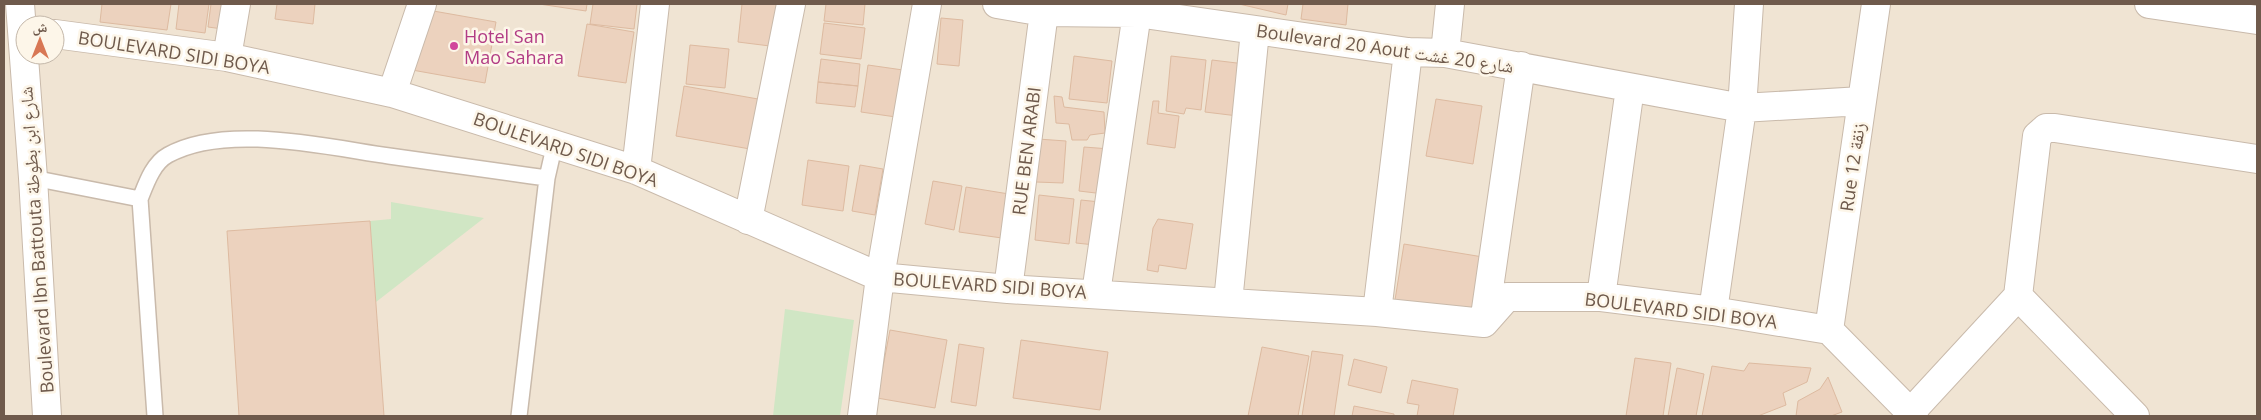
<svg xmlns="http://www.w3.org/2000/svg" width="2261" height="420" font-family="'Open Sans','Noto Naskh Arabic',sans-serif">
  <rect width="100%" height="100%" fill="#faf2e3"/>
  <path fill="#f0e4d3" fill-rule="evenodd" d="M4,4H2257V416H4ZM25,25H55V55H25Z"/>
  <path fill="#d0e6c4" d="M391,202L484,218L376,302L370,221L391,219Z
    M785,309L854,320L840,416H773Z"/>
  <path fill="#ecd2be" stroke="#ddbaa0" d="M102,4H171L167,30L100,22Z
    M179,4H209L205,33L176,29Z
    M211,4H233L230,30L208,27Z
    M277,4H315L313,24L275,19Z
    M539,4H587L586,11Z
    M593,4H637L634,29L590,24Z
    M742,4H783L778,47L738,42Z
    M826,4H865L863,25L824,21Z
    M1239,4H1288L1286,15Z
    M1303,4H1348L1346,25L1301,19Z
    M422,9L496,22L485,83L412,70Z
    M941,18L963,20L959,66L937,64Z
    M824,23L865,28L861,59L820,54Z
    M587,24L634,32L626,83L578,76Z
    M690,45L729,49L725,88L686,84Z
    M1074,56L1112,61L1107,103L1069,99Z
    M1171,56L1206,60L1201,110L1186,108L1184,114L1166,111Z
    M821,59L860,64L858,86L818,82Z
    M1212,60L1245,64L1238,116L1205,112Z
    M868,65L910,71L903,118L861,112Z
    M818,82L858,86L855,107L816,103Z
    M684,86L758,99L750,149L676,136Z
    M1054,96L1062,97L1064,107L1104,112L1105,133L1090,135L1087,140H1072L1069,124L1056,123Z
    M1436,99L1482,106L1473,164L1426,156Z
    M1153,101H1159L1158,113L1179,116L1175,148L1147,144Z
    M1038,139L1066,141L1063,183L1036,182Z
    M1084,147L1110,149L1104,194L1079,191Z
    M808,160L849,166L843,211L802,205Z
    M860,165L883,169L875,215L852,211Z
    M933,181L962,186L954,230L925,224Z
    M966,187L1009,194L1002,238L959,232Z
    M1039,195L1074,199L1069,244L1035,240Z
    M1081,200L1100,202L1095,245L1076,243Z
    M1158,219L1193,224L1186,269L1159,265L1158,272L1147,270L1153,228Z
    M370,221L384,416H239L227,231Z
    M1404,244L1483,257L1476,312L1395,300Z
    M890,330L947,340L935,408L877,398Z
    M1021,340L1108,352L1100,410L1013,398Z
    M959,344L984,348L976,406L951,402Z
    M1262,347L1309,356L1298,416H1248Z
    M1312,351L1343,355L1334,416H1302Z
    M1635,358L1671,363L1663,416H1626Z
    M1354,359L1387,367L1381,393L1348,385Z
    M1749,363L1811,368L1807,382L1783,393L1786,405L1758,416H1702L1712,366L1744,371Z
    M1677,368L1704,374L1696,416H1668Z
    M1828,377L1842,412L1831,416H1796L1798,401L1820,389Z
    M1412,380L1458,389L1453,416H1417L1419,405L1407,403Z
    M1354,406L1394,414V416H1352Z"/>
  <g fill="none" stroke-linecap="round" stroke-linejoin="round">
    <defs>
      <path id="service" d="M33,178L140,199L155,416
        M547,178L555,143
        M140,199C146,184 153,163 168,155C225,123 326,147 389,156C441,163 494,171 547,178L519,416"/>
      <path id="minor" d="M997,4L1044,12L1137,13L1408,52L1445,53L1742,108L1862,101
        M55,34L227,57L392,93L636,170L880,277L1008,289L1377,312L1484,323L1507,297H1601L1713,311L1829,330L1914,416
        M1445,53L1450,4
        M227,57L236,4
        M392,93L422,4
        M636,170L655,4
        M748,220L791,4
        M1008,289L1044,12
        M1096,293L1137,13
        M2018,296L2135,416
        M1601,297L1630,88
        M1228,302L1255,31
        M1713,311L1742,108L1749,4
        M1377,312L1408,52
        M1484,323L1521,66
        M1829,330L1876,4
        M1910,413L2018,296L2037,136L2046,128H2055L2257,159
        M862,416L880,277L927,4"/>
      <path id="tertiary" d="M20,4L33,178L47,416
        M2149,4L2257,20"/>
    </defs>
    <use href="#service" stroke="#c9baab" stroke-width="18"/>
    <use href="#minor" stroke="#c9baab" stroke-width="30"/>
    <use href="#tertiary" stroke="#c9baab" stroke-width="30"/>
    <use href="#service" stroke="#fff" stroke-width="15"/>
    <use href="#minor" stroke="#fff" stroke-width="28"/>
    <use href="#tertiary" stroke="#fff" stroke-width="28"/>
  </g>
  <circle fill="#d1479c" stroke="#fdf6e9" stroke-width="2" cx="454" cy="46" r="5"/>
  <g text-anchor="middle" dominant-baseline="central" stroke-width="5" stroke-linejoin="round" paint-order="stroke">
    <g font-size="18" fill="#b23c85" stroke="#fdf6e9" text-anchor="start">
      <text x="464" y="36">Hotel San<tspan x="464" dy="21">Mao Sahara</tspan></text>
    </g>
    <g font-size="18" fill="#6f5a4c" stroke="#fdf6e9">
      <text transform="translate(1385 48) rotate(8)">Boulevard 20 Aout شارع 20 غشت</text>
      <text transform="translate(174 52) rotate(9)">BOULEVARD SIDI BOYA</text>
      <text transform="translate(566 149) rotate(19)">BOULEVARD SIDI BOYA</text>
      <text transform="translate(1026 151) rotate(-83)">RUE BEN ARABI</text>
      <text transform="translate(1852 167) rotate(-82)">Rue 12 زنقة</text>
      <text transform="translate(36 240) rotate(-94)">Boulevard Ibn Battouta شارع ابن بطوطة</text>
      <text transform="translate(990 285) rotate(4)">BOULEVARD SIDI BOYA</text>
      <text transform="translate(1681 310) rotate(7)">BOULEVARD SIDI BOYA</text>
    </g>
  </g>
  <rect width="2261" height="420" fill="none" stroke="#6f5a4c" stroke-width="10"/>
  <g transform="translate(40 40)"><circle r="24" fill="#fdf6e9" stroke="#c4b8aa"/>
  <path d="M0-4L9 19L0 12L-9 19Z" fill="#d87754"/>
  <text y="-8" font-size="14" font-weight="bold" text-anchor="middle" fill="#6f5a4c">ش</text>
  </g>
</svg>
